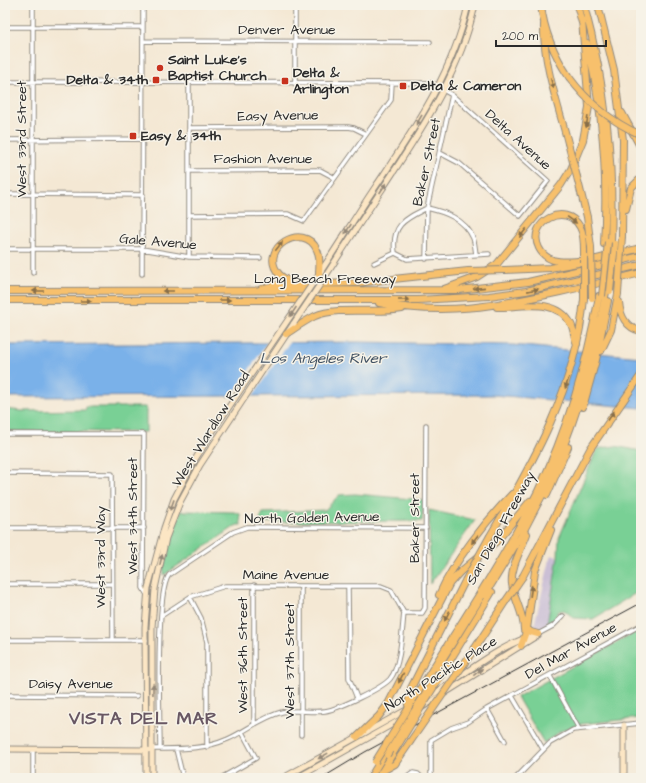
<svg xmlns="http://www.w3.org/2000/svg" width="646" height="783" font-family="'Architects Daughter',sans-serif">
  <rect width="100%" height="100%" fill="#f7f3e8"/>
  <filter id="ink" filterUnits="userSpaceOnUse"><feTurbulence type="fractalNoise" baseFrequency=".025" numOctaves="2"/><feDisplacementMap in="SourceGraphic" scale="8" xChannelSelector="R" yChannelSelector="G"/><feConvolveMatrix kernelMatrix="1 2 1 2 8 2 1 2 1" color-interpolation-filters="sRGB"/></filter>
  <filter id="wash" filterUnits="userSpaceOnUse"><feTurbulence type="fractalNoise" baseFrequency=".012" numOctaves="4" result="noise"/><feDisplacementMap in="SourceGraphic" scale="16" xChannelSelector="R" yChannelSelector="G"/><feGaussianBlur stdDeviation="0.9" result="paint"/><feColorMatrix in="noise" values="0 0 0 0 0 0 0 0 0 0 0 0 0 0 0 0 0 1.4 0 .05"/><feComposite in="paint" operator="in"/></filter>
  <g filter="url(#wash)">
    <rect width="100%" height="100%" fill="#f4e8d4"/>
    <path fill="#cbbfd5" d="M551,555L558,557L547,625L538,630H533Z"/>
    <path fill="#79d095" stroke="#527e60" d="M86,407H146V432L5,431V409L22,411L86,410Z
      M615,446L641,451V590L593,619L574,618L564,610L559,611L553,621L547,625L558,557L559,538L597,449Z
      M355,494L424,500L422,521L262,522L260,519L263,513L325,510L339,495Z
      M429,510L475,520L430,584Z
      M181,511L234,512L240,514L241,525H237L164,575V570H163L171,537Z
      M641,629V718L581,724L561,731L544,743L517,697Z"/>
    <path fill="#7ab1e9" stroke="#526e8a" d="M359,342L513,345L641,357V408L494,395L5,397V345Z"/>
    <path fill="#f4e8d4" d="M269,340H291L252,397H231Z"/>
  </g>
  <g filter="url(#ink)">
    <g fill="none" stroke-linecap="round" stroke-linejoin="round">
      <defs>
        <path id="street" d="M295,5V84
          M5,27H143
          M143,41L430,42
          M5,82L431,83L452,95L548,181L520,216L459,163L440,153
          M189,83V257
          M189,128L348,127L354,128L366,134
          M5,140L143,139
          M189,171L320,170L335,178
          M5,194L143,195
          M189,215L288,214L304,221L391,100L392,83
          M5,249H142L189,257L260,258
          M395,253C391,225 405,219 427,208C445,212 465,219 473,238C475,243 475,249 476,254
          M395,253L407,259L489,254
          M426,259L427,208L452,95
          M374,263L395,253
          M33,273V5
          M142,274L143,5
          M5,434H144L143,588L147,595
          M5,473L112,474L113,640
          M5,528H144
          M5,584H112
          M301,586V735
          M348,586L349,678L357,698
          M190,597L201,618L207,642V747
          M404,613H422L425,608L426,425
          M161,616L190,597L225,586H381L391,590L404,613
          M538,634L553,626L563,616
          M5,640H146
          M550,676L579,729
          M5,695L137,696
          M512,696L543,749
          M487,709L505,741
          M254,724V585
          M33,749V778
          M153,749C179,749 203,750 228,739C246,731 262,717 282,712C296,709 311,713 325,711C338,709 381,689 390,679C401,666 402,630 404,613
          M160,749C160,720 155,593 169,575L233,532L247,527L426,528
          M176,749L183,778
          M221,778L256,758L242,732
          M406,778L413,773L418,774L422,778
          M431,778V740L451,728L468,722L487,709L641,625
          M516,778L550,743L573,730L641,723"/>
        <path id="secondary" d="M315,280C336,249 355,217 376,186C414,129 453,73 468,5
          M323,280C343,249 363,218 383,188C421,130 460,74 475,5
          M427,698C463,677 497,645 538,634
          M421,708L538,635
          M5,749L148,750
          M146,778L145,627L148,588L164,528L174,499L194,461L218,423
          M152,778V627L155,589L166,538L180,502L200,465L294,323
          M283,778L408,709
          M297,778L414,712
          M624,778V725"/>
        <path id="highway" d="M541,5C544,31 554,55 569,77
          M577,5L582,23
          M584,5C606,86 614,161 611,245
          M598,5L614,70L623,140L622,236
          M544,24C543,65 558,104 568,143
          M587,43C603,109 608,177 604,244
          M622,113L641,148
          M577,177L587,217L591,247
          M626,209L631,188L641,178
          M584,251C584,243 584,234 580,227C566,201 526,222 539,248C542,254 547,258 553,260C566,264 583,260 596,259
          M593,260L641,248
          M505,270L550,268L578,263
          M294,284C289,281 283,278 279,274C257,249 304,220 317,250C321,258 319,266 319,274
          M261,289L276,285L356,283L468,271
          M444,289L477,277L497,264L561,185L571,169L583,140L589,107L582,20
          M5,291L459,290L528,282L641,256
          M5,300H418L489,296L526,291L641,265
          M619,302C620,315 626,328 641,331
          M379,303C445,316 496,306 560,292C587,286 614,280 641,273
          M497,307C521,307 557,297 571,324C574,330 574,338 577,344
          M286,334C295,328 305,321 315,316C338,306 376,314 402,309
          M601,351L611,330L618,294
          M583,407L596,360L608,301
          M556,465C580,409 595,352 606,292
          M542,491L556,461
          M547,495L568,447
          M490,536C534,461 576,387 584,299
          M523,576L590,449L641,375
          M439,595C454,561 486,521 512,494
          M485,595L521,536L546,488
          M525,627L531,632L538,634
          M524,630C524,613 514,600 512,584C510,568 522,548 527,534
          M521,646L527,629L535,571L551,530
          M475,648L505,602
          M437,668L485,591
          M443,672L492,592
          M408,705L411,688L465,581
          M408,709C451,637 500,567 538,491C568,429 587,363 599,296
          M357,737L379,716L388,704L450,583L460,572L497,541L530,501
          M381,772L395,764L410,742
          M370,778L382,758
          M378,778L395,750"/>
      </defs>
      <use href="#street" stroke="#908a80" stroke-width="5.5"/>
      <use href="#secondary" stroke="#908a80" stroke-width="7"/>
      <use href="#highway" stroke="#908a80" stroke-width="8"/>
      <use href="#street" stroke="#fff" stroke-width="3.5"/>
      <use href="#secondary" stroke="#fce6c4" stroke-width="5"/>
      <use href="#highway" stroke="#f7c06c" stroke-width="6"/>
      <path stroke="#2b2b2b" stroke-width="1" d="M322,778L365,752L641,603"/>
      <defs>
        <path id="secondary-bridge" d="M294,323L323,280
          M218,423L315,280"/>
        <path id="highway-bridge" d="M569,77C588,103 612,122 641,135
          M568,143L577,177
          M591,247L592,298
          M468,271L505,270
          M610,291L615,244
          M618,294L622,236
          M602,296L608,242
          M584,299V251
          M465,581L490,536
          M505,602L523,576
          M410,742L475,648
          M395,750L443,672
          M387,755L436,676
          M375,762L408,709"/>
      </defs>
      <use href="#secondary-bridge" stroke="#908a80" stroke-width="7" stroke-linecap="butt"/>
      <use href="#highway-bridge" stroke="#908a80" stroke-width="8" stroke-linecap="butt"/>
      <use href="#secondary-bridge" stroke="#fce6c4" stroke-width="5"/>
      <use href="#highway-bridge" stroke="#f7c06c" stroke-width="6"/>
    </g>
    <defs><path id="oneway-solid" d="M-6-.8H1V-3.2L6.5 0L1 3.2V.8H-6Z"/></defs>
    <g fill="#876e48">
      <use href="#oneway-solid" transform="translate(552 83) rotate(75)"/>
      <use href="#oneway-solid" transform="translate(587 122) rotate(99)"/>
      <use href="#oneway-solid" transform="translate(572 220) rotate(35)"/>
      <use href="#oneway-solid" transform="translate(523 233) rotate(128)"/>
      <use href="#oneway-solid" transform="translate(279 246) rotate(-52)"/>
      <use href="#oneway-solid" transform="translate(479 288) rotate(174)"/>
      <use href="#oneway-solid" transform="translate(533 290) rotate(-11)"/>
      <use href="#oneway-solid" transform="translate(38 291) rotate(180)"/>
      <use href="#oneway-solid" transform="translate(168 291) rotate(180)"/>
      <use href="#oneway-solid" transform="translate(225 300)"/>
      <use href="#oneway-solid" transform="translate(404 300)"/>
      <use href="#oneway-solid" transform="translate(86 301)"/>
      <use href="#oneway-solid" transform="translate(567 383) rotate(109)"/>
      <use href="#oneway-solid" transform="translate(611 416) rotate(-56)"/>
      <use href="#oneway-solid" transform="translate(475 539) rotate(127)"/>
      <use href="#oneway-solid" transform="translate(531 591) rotate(-82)"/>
      <use href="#oneway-solid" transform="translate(447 616) rotate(117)"/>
      <use href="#oneway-solid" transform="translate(401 678) rotate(116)"/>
    </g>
    <g fill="#948878">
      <use href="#oneway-solid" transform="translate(419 120) rotate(120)"/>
      <use href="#oneway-solid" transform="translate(383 188) rotate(-56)"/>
      <use href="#oneway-solid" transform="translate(348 229) rotate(123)"/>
      <use href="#oneway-solid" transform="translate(293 312) rotate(124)"/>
      <use href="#oneway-solid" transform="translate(172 505) rotate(110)"/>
      <use href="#oneway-solid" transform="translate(161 560) rotate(-77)"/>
      <use href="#oneway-solid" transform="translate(478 672) rotate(-38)"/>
      <use href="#oneway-solid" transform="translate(153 689) rotate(-89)"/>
      <use href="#oneway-solid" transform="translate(323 756) rotate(151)"/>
    </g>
  </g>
  <g fill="#c8321e" stroke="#f7f3e8" stroke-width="1.5">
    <circle cx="160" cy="68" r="4"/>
    <rect x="152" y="76" width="8" height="8" rx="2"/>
    <rect x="281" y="77" width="8" height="8" rx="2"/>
    <rect x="399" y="82" width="8" height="8" rx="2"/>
    <rect x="129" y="132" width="8" height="8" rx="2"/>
  </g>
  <g text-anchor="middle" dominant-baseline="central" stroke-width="3" stroke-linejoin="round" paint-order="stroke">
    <g font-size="14" fill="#2b2b2b" stroke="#f7f3e8">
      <text x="287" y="30">Denver Avenue</text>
      <text transform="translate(278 116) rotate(-1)">Easy Avenue</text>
      <text transform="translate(22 139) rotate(-90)">West 33rd Street</text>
      <text transform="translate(518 140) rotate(42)">Delta Avenue</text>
      <text x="263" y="159">Fashion Avenue</text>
      <text transform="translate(427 162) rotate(-78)">Baker Street</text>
      <text transform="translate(158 242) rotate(5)">Gale Avenue</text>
      <text x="325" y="279">Long Beach Freeway</text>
      <text transform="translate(211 429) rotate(-58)">West Wardlow Road</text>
      <text transform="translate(133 516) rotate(-90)">West 34th Street</text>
      <text transform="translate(312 518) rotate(-1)">North Golden Avenue</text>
      <text transform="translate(415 518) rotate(-90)">Baker Street</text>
      <text transform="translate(501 528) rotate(-61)">San Diego Freeway</text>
      <text transform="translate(101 557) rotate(-90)">West 33rd Way</text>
      <text x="286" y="575">Maine Avenue</text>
      <text transform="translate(571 651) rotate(-29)">Del Mar Avenue</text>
      <text transform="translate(243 655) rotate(-90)">West 36th Street</text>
      <text transform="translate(290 661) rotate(-90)">West 37th Street</text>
      <text transform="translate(441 674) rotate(-32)">North Pacific Place</text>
      <text x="71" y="684">Daisy Avenue</text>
    </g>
    <g font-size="14" font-weight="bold" fill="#2b2b2b" stroke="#f7f3e8" text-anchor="start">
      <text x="168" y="60">Saint Luke's<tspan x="168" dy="16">Baptist Church</tspan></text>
      <text x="293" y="73">Delta &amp;<tspan x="293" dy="16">Arlington</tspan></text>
      <text x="148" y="80" text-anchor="end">Delta &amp; 34th</text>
      <text x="411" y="86">Delta &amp; Cameron</text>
      <text x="141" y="136">Easy &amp; 34th</text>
    </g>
    <g font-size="15" font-style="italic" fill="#435364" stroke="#f7f3e8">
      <text x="323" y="358">Los Angeles River</text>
    </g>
    <g font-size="18" font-weight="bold" letter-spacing="1" fill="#685763" stroke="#f7f3e8">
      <text x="144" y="718">VISTA DEL MAR</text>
    </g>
  </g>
  <rect width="646" height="783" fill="none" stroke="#f7f3e8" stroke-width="20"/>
  <path d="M496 40v6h110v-6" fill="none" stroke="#2b2b2b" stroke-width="2"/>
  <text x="502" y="40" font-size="12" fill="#2b2b2b" stroke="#f7f3e8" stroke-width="3" paint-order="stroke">200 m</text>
</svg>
